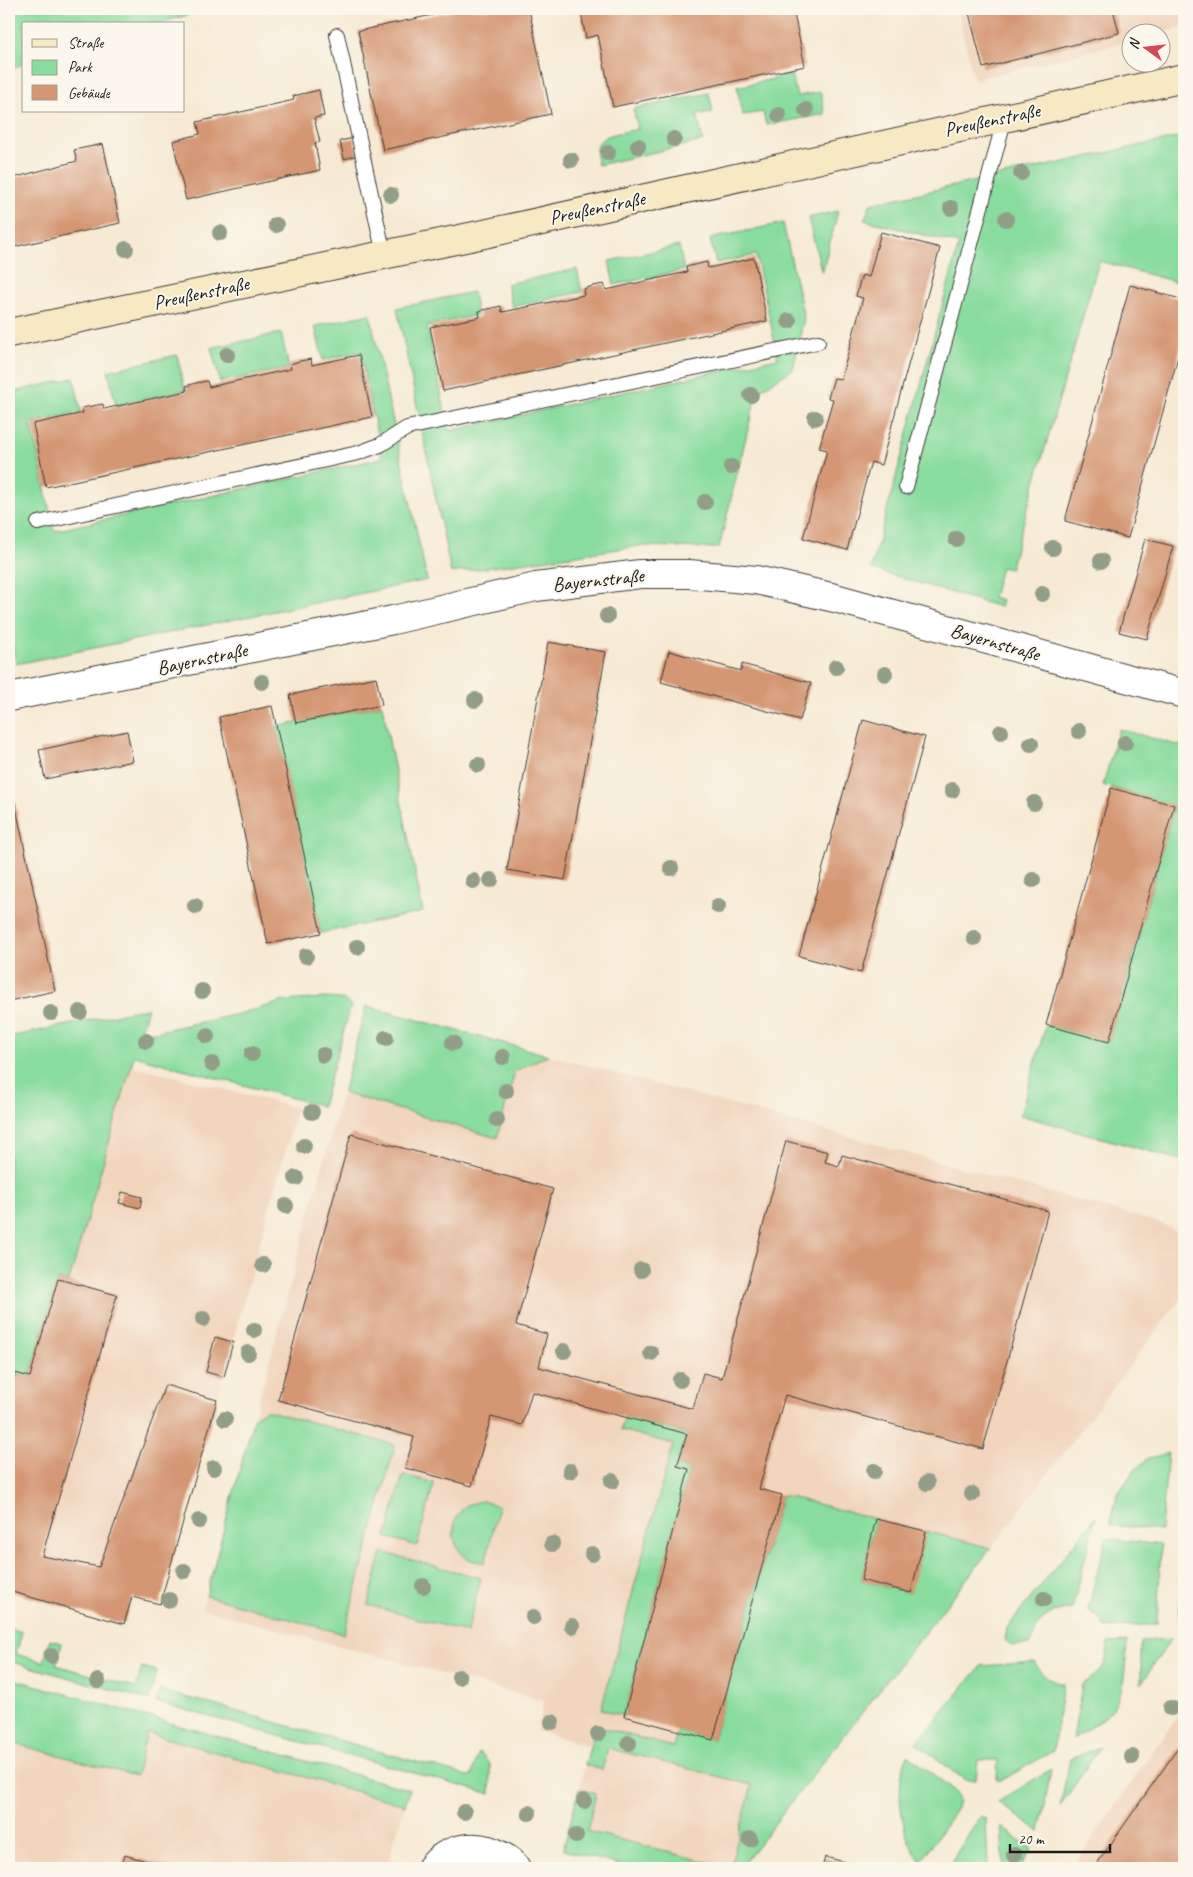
<svg xmlns="http://www.w3.org/2000/svg" width="1193" height="1877" font-family="Caveat,sans-serif">
  <rect width="100%" height="100%" fill="#fbf7ec"/>
  <filter id="ink" filterUnits="userSpaceOnUse"><feTurbulence type="fractalNoise" baseFrequency=".02" numOctaves="2"/><feDisplacementMap in="SourceGraphic" scale="10" xChannelSelector="R" yChannelSelector="G"/><feConvolveMatrix kernelMatrix="1 2 1 2 8 2 1 2 1" color-interpolation-filters="sRGB"/></filter>
  <filter id="wash" filterUnits="userSpaceOnUse"><feTurbulence type="fractalNoise" baseFrequency=".0096" numOctaves="4" result="noise"/><feDisplacementMap in="SourceGraphic" scale="20" xChannelSelector="R" yChannelSelector="G"/><feGaussianBlur stdDeviation="1.12" result="paint"/><feColorMatrix in="noise" values="0 0 0 0 0 0 0 0 0 0 0 0 0 0 0 0 0 1.4 0 .05"/><feComposite in="paint" operator="in"/></filter>
  <g filter="url(#wash)">
    <rect width="100%" height="100%" fill="#f6ead4"/>
    <path fill="#f1d5bd" d="M957,9H1184V27L1161,33L1130,32V41L974,80Z
      M366,1006L770,1115L1160,1223L1184,1235V1294L991,1548L740,1868H631L563,1850L590,1746L537,1731L544,1701L202,1609Z
      M131,1065L297,1108L160,1604L132,1597L124,1624L9,1591V1453L14,1435L9,1433V1395L15,1373L30,1377L58,1279L69,1281Z
      M1184,1706V1868H1072L1163,1737Z
      M147,1732L405,1805L386,1868H9V1742L136,1776Z"/>
    <path fill="#88dc9e" stroke="#527c5d" d="M9,9H210L155,24H24V63L9,71Z
      M791,75L797,96L821,92L825,114L766,125L763,112L743,115L737,87Z
      M709,93L713,112L697,114L703,141L598,165C589,133 614,135 638,129L633,109Z
      M1184,136V284L1099,261L1010,569L1001,567L993,597L1002,600L1000,607L871,569L959,244L865,220L870,204Z
      M838,211L822,273L808,218Z
      M783,223L804,318L793,369L757,392L719,548L640,546L451,573L397,308L473,292L477,315L427,326L449,431L778,358L756,255L716,263L710,239Z
      M679,246L684,270L614,285L609,261Z
      M577,269L582,292L512,307L507,284Z
      M370,314L427,580L16,664L13,645L9,646V393L74,378L81,412L31,423L54,531L382,458L360,352L323,360L315,326Z
      M281,333L289,368L220,382L211,348Z
      M177,355L185,390L116,405L108,371Z
      M382,705L423,912L321,933L276,727Z
      M1119,729L1184,747V1161L1020,1115L1046,1025L1109,1042L1174,806L1103,785Z
      M324,998C334,999 346,997 351,1006L322,1106L134,1056L69,1281L58,1279L30,1377L15,1373L9,1395V1037L148,1008L140,1035L239,1014L285,1001Z
      M366,1006L548,1055L515,1071L497,1138L343,1093Z
      M266,1410L395,1445L344,1634L206,1596L254,1417Z
      M625,1417L687,1434L677,1466L689,1469L624,1716L601,1709L673,1444L621,1430Z
      M1168,1453L1161,1530L1110,1525L1117,1495L1133,1472L1147,1459Z
      M403,1475L434,1483L417,1546L386,1537Z
      M1184,1480V1533H1181Z
      M782,1495L876,1519L861,1580L910,1593L926,1531L991,1548L740,1868H730L752,1785L608,1748L602,1770L585,1765L596,1726L673,1747L678,1730L713,1740Z
      M483,1501L499,1506L485,1563C479,1562 471,1561 466,1557C449,1545 450,1518 467,1505C471,1503 478,1502 483,1501Z
      M1096,1516L1072,1609C1048,1609 1037,1621 1031,1644L1012,1646L1005,1640L1007,1628Z
      M1106,1538L1161,1545L1157,1624L1105,1628C1101,1619 1096,1615 1088,1610Z
      M1180,1547H1184V1617L1180,1623Z
      M382,1552L481,1578L467,1632L368,1605Z
      M9,1628L22,1632L16,1654L44,1662L50,1640L62,1643L56,1665L136,1688L142,1667L157,1671L149,1700L9,1661Z
      M1171,1639L1141,1684V1641Z
      M1127,1642C1125,1667 1126,1697 1106,1716C1096,1724 1084,1731 1073,1739L1082,1684C1102,1672 1107,1667 1108,1643Z
      M1034,1662C1042,1675 1048,1681 1063,1684L1053,1751L1002,1780H997L998,1760H978L976,1780H965L916,1743L981,1666Z
      M9,1678L410,1790L405,1805L147,1733L136,1776L9,1742Z
      M160,1690L471,1777L479,1752L490,1764V1794L156,1702Z
      M1100,1747L1060,1807L1070,1759Z
      M908,1755L956,1792L959,1800L957,1808L921,1862C917,1855 912,1849 909,1842C899,1815 896,1780 908,1755Z
      M1051,1769L1040,1832L998,1802Z
      M579,1789L596,1794L587,1831L730,1868H631L563,1850Z
      M981,1816L986,1819L988,1868H947Z
      M1001,1827L1032,1849L1020,1868H1004Z"/>
    <g id="blocks">
      <path fill="#d49673" d="M460,9H529L551,114L383,150L358,31Z
        M580,9H793L805,66L613,107L598,35L586,38Z
        M968,9H1113L1119,33L983,68Z
        M319,90L324,116L314,118L320,142L315,143L320,170L186,200L173,141L200,134L197,122L294,100L293,96Z
        M354,138L358,155L344,159L340,141Z
        M103,144L120,223L9,248V179L77,161L74,150Z
        M881,232L940,248L881,465L871,462L847,550L803,538L827,450L819,448L833,399L828,398L834,378L841,379L863,298L856,296L859,285L862,275L869,277Z
        M754,258L767,321L443,391L430,327L480,317L479,311L501,306L502,312L513,310L584,295L583,289L593,286L604,284L606,290L687,272L686,267L707,262L708,268Z
        M1130,285L1184,300V335L1128,538L1065,521Z
        M359,355L372,417L46,487L33,424L83,413L82,408L92,406L103,404L104,409L187,391L186,386L196,383L207,381L209,387L291,369L290,364L300,361L311,359L312,365Z
        M1145,539L1173,546L1147,639L1119,632Z
        M548,642L606,652L565,880L507,870Z
        M669,651L741,671L742,664L811,683L800,720L661,682Z
        M376,677L382,705L296,723L290,695Z
        M272,706L321,933L268,944L219,717Z
        M863,720L925,737L861,973L799,956Z
        M127,731L133,761L45,779L39,750Z
        M9,775L55,991L9,1001Z
        M1111,788L1174,805L1109,1042L1046,1025Z
        M351,1134L553,1189L516,1325L547,1334L539,1367L693,1409L703,1373L722,1378L786,1141L828,1152L825,1162L839,1166L842,1155L1048,1211L983,1449L785,1395L759,1489L782,1495L713,1740L624,1716L689,1469L677,1466L687,1434L532,1392L522,1425L491,1417L472,1486L405,1468L414,1437L278,1400Z
        M122,1192L142,1197L140,1208L119,1203Z
        M58,1279L117,1295L42,1556L99,1567L165,1385L217,1400L160,1604L132,1597L124,1624L9,1591V1453L14,1435L9,1433V1395L15,1373L30,1377Z
        M215,1337L233,1342L224,1377L206,1372Z
        M876,1519L926,1531L911,1593L861,1580Z
        M1178,1748L1184,1752V1868H1094Z
        M125,1855L172,1868H121Z
        M825,1857L869,1868H822Z"/>
    </g>
  </g>
  <g filter="url(#ink)">
    <use href="#blocks" fill-opacity="0" stroke="#3d3b38" stroke-width="1"/>
    <g fill="none" stroke-linecap="round" stroke-linejoin="round">
      <defs>
        <path id="lane" d="M337,35L384,255
          M906,487L1005,117
          M38,523L358,453L380,445L407,428L818,342"/>
        <path id="street" d="M9,697L393,620L536,587L640,574H689L756,580L835,598L1184,694
          M431,1868C448,1846 478,1842 502,1856C508,1859 513,1862 516,1868"/>
        <path id="secondary" d="M9,333L484,234L1184,78"/>
      </defs>
      <use href="#lane" stroke="#3d3b38" stroke-width="16"/>
      <use href="#street" stroke="#3d3b38" stroke-width="30"/>
      <use href="#secondary" stroke="#3d3b38" stroke-width="30"/>
      <use href="#lane" stroke="#fff" stroke-width="14"/>
      <use href="#street" stroke="#fff" stroke-width="28"/>
      <use href="#secondary" stroke="#f7e9c3" stroke-width="28"/>
    </g>
    <g fill="#939e88">
      <circle cx="806" cy="110" r="8"/>
      <circle cx="779" cy="115" r="8"/>
      <circle cx="674" cy="139" r="8"/>
      <circle cx="638" cy="146" r="8"/>
      <circle cx="608" cy="153" r="8"/>
      <circle cx="571" cy="160" r="8"/>
      <circle cx="1021" cy="173" r="8"/>
      <circle cx="391" cy="195" r="8"/>
      <circle cx="951" cy="208" r="8"/>
      <circle cx="1006" cy="219" r="8"/>
      <circle cx="276" cy="225" r="8"/>
      <circle cx="220" cy="233" r="8"/>
      <circle cx="126" cy="249" r="8"/>
      <circle cx="789" cy="321" r="8"/>
      <circle cx="227" cy="355" r="8"/>
      <circle cx="751" cy="395" r="8"/>
      <circle cx="815" cy="418" r="8"/>
      <circle cx="731" cy="467" r="8"/>
      <circle cx="705" cy="502" r="8"/>
      <circle cx="956" cy="539" r="8"/>
      <circle cx="1053" cy="548" r="8"/>
      <circle cx="1101" cy="561" r="8"/>
      <circle cx="1042" cy="594" r="8"/>
      <circle cx="607" cy="616" r="8"/>
      <circle cx="836" cy="667" r="8"/>
      <circle cx="885" cy="674" r="8"/>
      <circle cx="262" cy="682" r="8"/>
      <circle cx="475" cy="700" r="8"/>
      <circle cx="1079" cy="731" r="8"/>
      <circle cx="1001" cy="732" r="8"/>
      <circle cx="1125" cy="743" r="8"/>
      <circle cx="1031" cy="744" r="8"/>
      <circle cx="478" cy="765" r="8"/>
      <circle cx="952" cy="790" r="8"/>
      <circle cx="1034" cy="803" r="8"/>
      <circle cx="671" cy="868" r="8"/>
      <circle cx="491" cy="880" r="8"/>
      <circle cx="1033" cy="880" r="8"/>
      <circle cx="473" cy="881" r="8"/>
      <circle cx="195" cy="906" r="8"/>
      <circle cx="718" cy="906" r="8"/>
      <circle cx="974" cy="938" r="8"/>
      <circle cx="357" cy="947" r="8"/>
      <circle cx="306" cy="956" r="8"/>
      <circle cx="202" cy="991" r="8"/>
      <circle cx="80" cy="1012" r="8"/>
      <circle cx="51" cy="1013" r="8"/>
      <circle cx="207" cy="1036" r="8"/>
      <circle cx="386" cy="1038" r="8"/>
      <circle cx="146" cy="1041" r="8"/>
      <circle cx="453" cy="1043" r="8"/>
      <circle cx="252" cy="1054" r="8"/>
      <circle cx="323" cy="1055" r="8"/>
      <circle cx="503" cy="1057" r="8"/>
      <circle cx="212" cy="1064" r="8"/>
      <circle cx="506" cy="1091" r="8"/>
      <circle cx="312" cy="1112" r="8"/>
      <circle cx="497" cy="1120" r="8"/>
      <circle cx="304" cy="1146" r="8"/>
      <circle cx="296" cy="1178" r="8"/>
      <circle cx="286" cy="1206" r="8"/>
      <circle cx="263" cy="1265" r="8"/>
      <circle cx="641" cy="1270" r="8"/>
      <circle cx="203" cy="1319" r="8"/>
      <circle cx="254" cy="1330" r="8"/>
      <circle cx="564" cy="1351" r="8"/>
      <circle cx="248" cy="1353" r="8"/>
      <circle cx="651" cy="1353" r="8"/>
      <circle cx="680" cy="1380" r="8"/>
      <circle cx="225" cy="1419" r="8"/>
      <circle cx="214" cy="1468" r="8"/>
      <circle cx="570" cy="1471" r="8"/>
      <circle cx="874" cy="1471" r="8"/>
      <circle cx="612" cy="1481" r="8"/>
      <circle cx="927" cy="1483" r="8"/>
      <circle cx="972" cy="1494" r="8"/>
      <circle cx="199" cy="1521" r="8"/>
      <circle cx="552" cy="1544" r="8"/>
      <circle cx="592" cy="1554" r="8"/>
      <circle cx="184" cy="1571" r="8"/>
      <circle cx="423" cy="1586" r="8"/>
      <circle cx="1044" cy="1599" r="8"/>
      <circle cx="169" cy="1600" r="8"/>
      <circle cx="533" cy="1617" r="8"/>
      <circle cx="572" cy="1626" r="8"/>
      <circle cx="51" cy="1656" r="8"/>
      <circle cx="459" cy="1677" r="8"/>
      <circle cx="98" cy="1681" r="8"/>
      <circle cx="1171" cy="1708" r="8"/>
      <circle cx="552" cy="1722" r="8"/>
      <circle cx="598" cy="1734" r="8"/>
      <circle cx="629" cy="1743" r="8"/>
      <circle cx="1132" cy="1757" r="8"/>
      <circle cx="584" cy="1801" r="8"/>
      <circle cx="464" cy="1812" r="8"/>
      <circle cx="529" cy="1813" r="8"/>
      <circle cx="576" cy="1836" r="8"/>
      <circle cx="750" cy="1839" r="8"/>
      <circle cx="1014" cy="1855" r="8"/>
    </g>
  </g>
  <g text-anchor="middle" dominant-baseline="central" stroke-width="4" stroke-linejoin="round" paint-order="stroke">
    <g font-size="20" fill="#1c1c1c" stroke="#fbf7ec">
      <text transform="translate(992 120) rotate(-12)">Preußenstraße</text>
      <text transform="translate(597 208) rotate(-12)">Preußenstraße</text>
      <text transform="translate(201 293) rotate(-12)">Preußenstraße</text>
      <text transform="translate(598 580) rotate(-6)">Bayernstraße</text>
      <text transform="translate(995 642) rotate(16)">Bayernstraße</text>
      <text transform="translate(202 659) rotate(-12)">Bayernstraße</text>
    </g>
  </g>
  <rect width="1193" height="1877" fill="none" stroke="#fbf7ec" stroke-width="30"/>
  <rect x="22" y="22" width="162" height="90" fill="#fbf7ec" stroke="#a29f99"/>
  <rect x="32" y="39" width="25" height="8" fill="#f7e9c3" stroke="#a29f99"/>
  <text x="68" y="48" font-size="15" fill="#1c1c1c">Straße</text>
  <rect x="32" y="60" width="25" height="15" fill="#88dc9e" stroke="#a29f99"/>
  <text x="68" y="72" font-size="15" fill="#1c1c1c">Park</text>
  <rect x="32" y="85" width="25" height="15" fill="#d49673" stroke="#a29f99"/>
  <text x="68" y="98" font-size="15" fill="#1c1c1c">Gebäude</text>
  <g transform="translate(1146 48) rotate(285)"><circle r="24" fill="#fbf7ec" stroke="#a29f99"/>
  <path d="M0-4L9 19L0 12L-9 19Z" fill="#d1495b"/>
  <text y="-8" font-size="14" font-weight="bold" text-anchor="middle" fill="#1c1c1c">N</text>
  </g>
  <path d="M1010 1844v8h100v-8" fill="none" stroke="#1c1c1c" stroke-width="2.5"/>
  <text x="1018" y="1844" font-size="15" fill="#1c1c1c" stroke="#fbf7ec" stroke-width="4" paint-order="stroke">20 m</text>
</svg>
